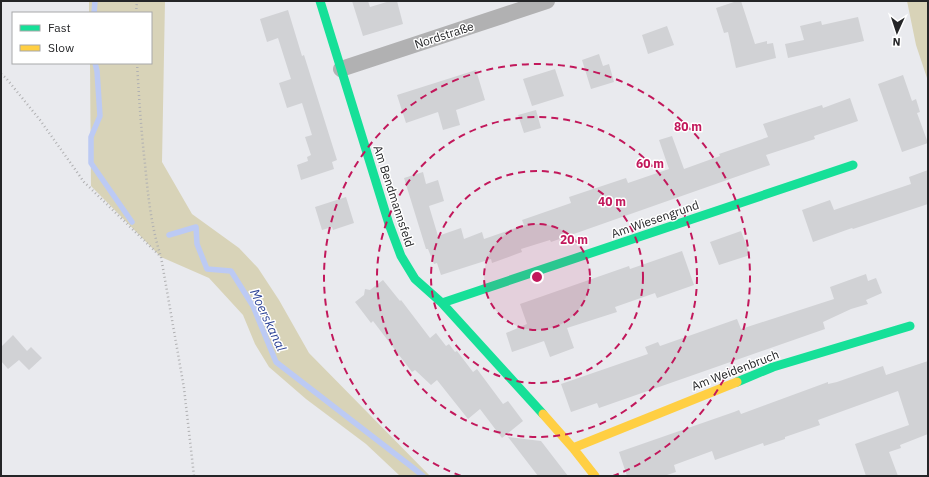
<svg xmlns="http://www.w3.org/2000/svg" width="929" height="477" font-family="'IBM Plex Sans',sans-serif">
  <rect width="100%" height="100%" fill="#e9eaee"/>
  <path fill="#d8d3b8" d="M89,1H165L162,162L192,214L239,248L258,268L279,300L309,353L430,476H400L366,444L306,399L269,367L255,344L243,315L209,278L161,257L91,186L90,63H151V13H89Z
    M907,1H928V81L916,45Z"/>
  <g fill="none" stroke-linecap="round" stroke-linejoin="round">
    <path stroke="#bccaf4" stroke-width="5.5" d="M94,13L95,1
      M95,63L97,71L100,116L91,137V163L132,222
      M169,235L196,227L197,244L207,269L231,271L253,306L276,362L412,467L423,476"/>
  </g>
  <path fill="#d1d2d5" d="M352,1H368L370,7L390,1H397L403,24L363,36Z
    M737,1H741L755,44L767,41V44L773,43L776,58L736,68L728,32L724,33L716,8Z
    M288,10L302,56L304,55L337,160L332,162L334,169L301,180L297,165L308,161L307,157L311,155L305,137L312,135L302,103L287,108L279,83L291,79L278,38L267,42L260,19Z
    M858,17L864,41L788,58L785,44L804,40L800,26L821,21L822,25Z
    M667,26L674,45L648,54L642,35Z
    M599,54L603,66L609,64L614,82L591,89L582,60Z
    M555,69L564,96L532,106L523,79Z
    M476,70L485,100L456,110L460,125L443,130L438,112L406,123L397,95Z
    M903,75L912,101L916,99L920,112L917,113L928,143L902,152L878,84Z
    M850,98L858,121L814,136L815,139L766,155L770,165L551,242L550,240L521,249L522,252L492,263L491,259L441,275L437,263L434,264L428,249H426L404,178L423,172L426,184L438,180L444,201L429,206L438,236L461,228L464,239L482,232L484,239L524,225L522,220L571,203L569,197L626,178L628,183L669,169L659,140L672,136L684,169L720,156L719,154L768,137L763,124L822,105L823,108Z
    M536,110L541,128L524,133L518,115Z
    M928,170V204L853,229L852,228L813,242L802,210L830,200L834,210L911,184L909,177Z
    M346,197L354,223L333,230L332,227L322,230L315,207Z
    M741,231L750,255L719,265L710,242Z
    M682,251L694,285L657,298L655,293L615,307L617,312L567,328L574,348L550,357L544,341L512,352L506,333L527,324L520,304L629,266L630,269Z
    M866,274L868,281L876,278L882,293L866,300L868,304L851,309L823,322L825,329L599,408L597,403L571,412L561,384L648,354L645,347L658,342L660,346L737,319L741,329L834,299L830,287Z
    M383,280L400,301L401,300L430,338L436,333L446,346L449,344L455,352L457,351L473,372L477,369L503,404L508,401L523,421L502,438L480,409L468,419L437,380L431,385L415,370L412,372L373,321L371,323L355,302L364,295L365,289L370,290Z
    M13,335L27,351L31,347L42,358L29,370L19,360L8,369L1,361V347Z
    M928,361V434L900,445L901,448L889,452L898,476H866L855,444L909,425L898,391L818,420L820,425L785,437V439L764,446L763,443L715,460L712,451L674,465L676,472L664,476H627L619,452L734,412L739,410L741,414L828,382V384L837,382L883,366L886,375Z
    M508,437L541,441L568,476H538Z"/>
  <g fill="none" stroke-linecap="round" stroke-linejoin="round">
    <path stroke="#b0b0b2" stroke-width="2.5" stroke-dasharray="1 3" stroke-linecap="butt" d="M136,13L137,1
      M137,63C139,97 141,130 145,164C148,195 151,226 161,257L184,388L194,476
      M1,74L6,78L40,120L84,182L160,256"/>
    <path stroke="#b1b1b2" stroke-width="16" d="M341,69L547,1"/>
    <path stroke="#16e098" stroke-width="9" d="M320,1L389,224L401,256L415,279L442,303L543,414
      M442,303L853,165
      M737,382L773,367L910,326"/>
    <path stroke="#ffcf43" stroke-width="9" d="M543,414L573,448L595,476
      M573,448L737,382"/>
  </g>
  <circle cx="537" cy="277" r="53" fill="#c2185b" fill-opacity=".12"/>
  <g fill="none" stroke="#c2185b" stroke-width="2" stroke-dasharray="7 5">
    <circle cx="537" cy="277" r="53"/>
    <circle cx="537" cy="277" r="106"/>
    <circle cx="537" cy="277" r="160"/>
    <path d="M461 476A213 213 0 1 1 613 476"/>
  </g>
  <g text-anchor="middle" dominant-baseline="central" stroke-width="3" stroke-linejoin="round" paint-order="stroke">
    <g font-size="12" fill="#242527" stroke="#fff">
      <text transform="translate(444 35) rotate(-18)">Nordstraße</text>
      <text transform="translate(394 196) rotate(72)">Am Bendmannsfeld</text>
      <text transform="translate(655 219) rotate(-19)">Am Wiesengrund</text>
      <text transform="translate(735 370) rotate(-21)">Am Weidenbruch</text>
    </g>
    <g font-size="13" font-style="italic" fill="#2f4597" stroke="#fff">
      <text transform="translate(268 320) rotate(65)">Moerskanal</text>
    </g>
  </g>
  <circle cx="537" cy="277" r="6" fill="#c2185b" stroke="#fff" stroke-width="2"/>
  <g font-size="12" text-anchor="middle" font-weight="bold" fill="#c2185b" stroke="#fff" stroke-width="3" stroke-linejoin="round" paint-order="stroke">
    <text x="688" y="131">80 m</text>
    <text x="650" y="168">60 m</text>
    <text x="612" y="206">40 m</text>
    <text x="574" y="244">20 m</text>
  </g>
  <rect width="929" height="477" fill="none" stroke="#242527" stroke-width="4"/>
  <rect x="12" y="12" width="140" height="52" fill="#ffffff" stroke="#a7a8a9"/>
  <rect x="20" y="25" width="20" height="6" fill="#16e098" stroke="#a7a8a9"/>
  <text x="48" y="32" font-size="12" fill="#242527">Fast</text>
  <rect x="20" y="45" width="20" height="6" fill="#ffcf43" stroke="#a7a8a9"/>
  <text x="48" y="52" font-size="12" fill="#242527">Slow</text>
  <g transform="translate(897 32) rotate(183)" stroke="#ffffff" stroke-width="3" paint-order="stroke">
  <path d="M0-3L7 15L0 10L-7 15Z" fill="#242527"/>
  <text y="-6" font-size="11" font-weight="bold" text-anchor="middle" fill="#242527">N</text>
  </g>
</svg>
